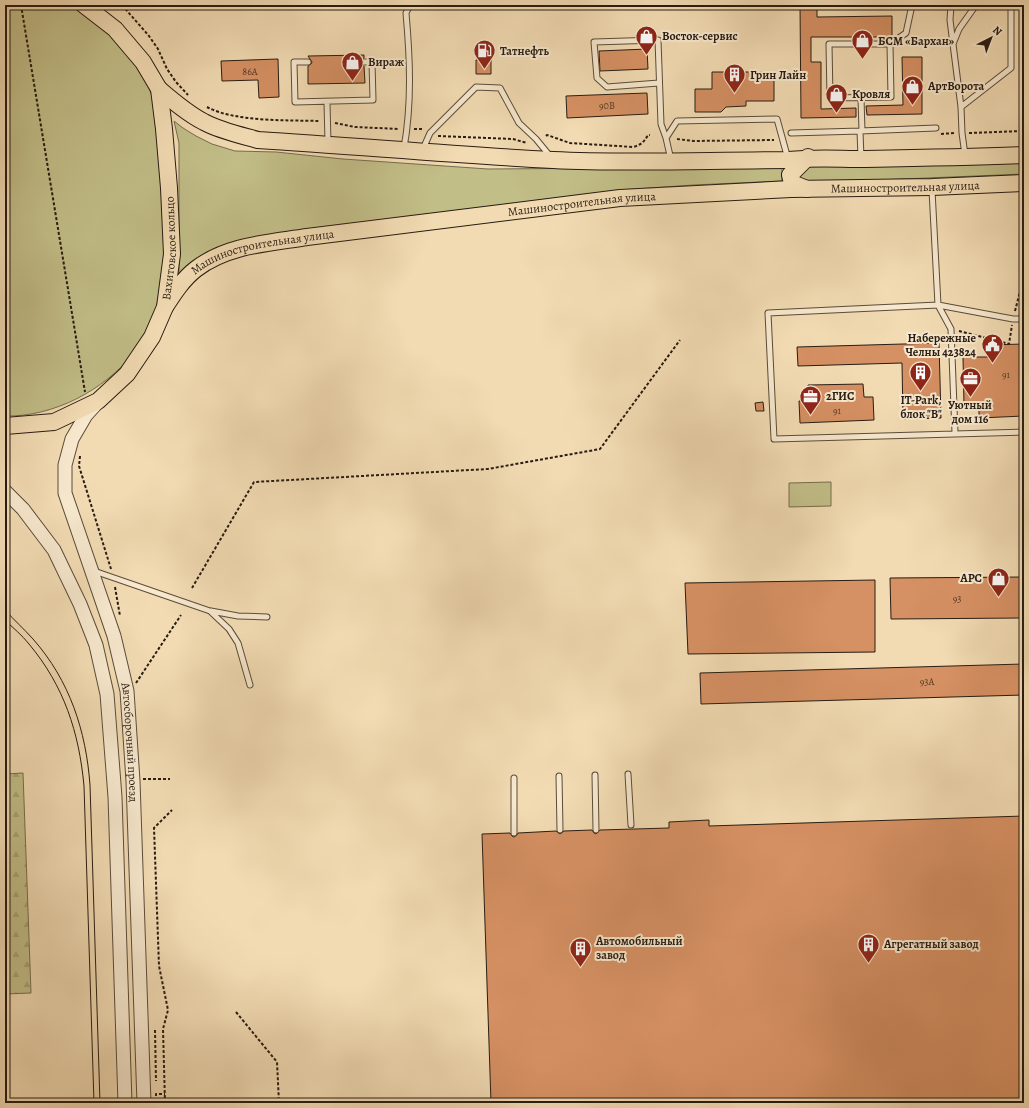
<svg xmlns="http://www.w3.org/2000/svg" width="1029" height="1108" font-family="Alegreya,serif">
  <defs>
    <pattern id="forest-firs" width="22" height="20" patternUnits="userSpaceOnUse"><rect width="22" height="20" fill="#c2be88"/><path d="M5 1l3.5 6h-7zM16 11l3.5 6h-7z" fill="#a7a374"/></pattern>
  </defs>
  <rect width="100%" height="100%" fill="#f2dbb3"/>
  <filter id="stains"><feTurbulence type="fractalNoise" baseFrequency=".005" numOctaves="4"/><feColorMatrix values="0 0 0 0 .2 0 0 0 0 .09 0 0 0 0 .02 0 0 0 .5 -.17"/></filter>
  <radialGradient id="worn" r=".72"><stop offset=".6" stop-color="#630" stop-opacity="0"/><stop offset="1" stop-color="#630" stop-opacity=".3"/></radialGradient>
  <path fill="#c2be88" stroke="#756d4d" d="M5,5C21,5 37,5 53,5C59,5 66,4 72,5C76,6 81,11 85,13C114,31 140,63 152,96C160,118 160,142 161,165C163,194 165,223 164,253C163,270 163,287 158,304C153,317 143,342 134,353C104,390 54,417 5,416Z
    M174,121L183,128L196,136L212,144L235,151L276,152L343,159L488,169L782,167V181L693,185L620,190L287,234L179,276V143Z
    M1024,158V174L804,183L799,177L805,166Z
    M831,482V506L789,507V483Z"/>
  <path fill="url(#forest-firs)" stroke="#756d4d" d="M23,773L31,993L5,994V774Z"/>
  <path fill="#d59063" stroke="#281c12" d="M800,5H817V17L892,16V37H811V62H821V109L856,108V117L801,118Z
    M647,49L648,69L600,71L599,51Z
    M364,55V58L361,60L360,62L362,65L364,66L365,83L308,84V66L311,64L312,62L308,56Z
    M902,57H922V114L867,115L866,106L903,105Z
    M278,59L279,97L259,98L258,80L222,81L221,61Z
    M476,60H491V74H476Z
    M712,72H774V101H746V106L726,107L721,112H695V89H712Z
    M647,93L648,114L567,118L566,96Z
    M939,343L941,418L903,419L902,363L798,366L797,347Z
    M1024,344V416L979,418V405H964L963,357H988V345Z
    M863,384L864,397H873L874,420L800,423L799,401L808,400V385Z
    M763,402L764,411H756L755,403Z
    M1024,577V618L891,619L890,578Z
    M875,580V652L688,654L685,583Z
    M1024,664V695L701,704L700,673Z
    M1024,816V1103H491L482,834L510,833L512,836L514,837L517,835L518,833L556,831L560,834L564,831L592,830L594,833L596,834L600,830L669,828V822L709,820V826Z"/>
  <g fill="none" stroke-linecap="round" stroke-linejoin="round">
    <defs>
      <path id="service" d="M951,5L950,20L953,44
        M829,44H890L891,97L830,98Z
        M890,44L906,33L912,5
        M308,62H294L295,102L373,100L372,62H364
        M659,83L607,87L597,78L594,42L658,40L661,124L666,138
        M861,98L862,131
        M327,102L328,143
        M961,107L1011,68V5
        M791,133L860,131
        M404,148C412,103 410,58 406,13L410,5
        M423,149L430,133L476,87L500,88L519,123L536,139L550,156
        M965,155L962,133L961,107L953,44L959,29L976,5
        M861,158L860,131L936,128
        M671,160L666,138L677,121L777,119L788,159
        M932,190L938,305L951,329L955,433
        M1024,319H1013L938,305L768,313L774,439L1024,432
        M94,571L210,611L229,629L238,643L250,685
        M211,611L238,616L267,617
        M628,774L631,825
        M595,775L596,830
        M559,776L560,830
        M514,778V833"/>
      <g id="tertiary">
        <path id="s1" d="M97,403L86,415L72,439L65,465V493L114,636L127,691L133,781L144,1103"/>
        <path d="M5,491L23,509L54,550L80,604L96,645L107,694L115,797L125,1103"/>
      </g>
      <g id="primary">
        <path d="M159,89C173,101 188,114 204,122C221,131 240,135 258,140C356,146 455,155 553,160C632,164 710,160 789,160C814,157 839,159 865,159C918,158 971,157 1024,155"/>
        <path d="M807,189L792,183L790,175L808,157"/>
        <path id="s2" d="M165,307C174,293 183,279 196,269C227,245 269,243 307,237L620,198L791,189L932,187L1024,183"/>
        <path id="s3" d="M5,426L54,422L98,401L127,374L152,337L165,307L172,254L169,188L164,129L159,89L143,62L115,29L84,5"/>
      </g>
    </defs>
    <use href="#service" stroke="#5a4c3a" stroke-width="7"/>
    <use href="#tertiary" stroke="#5a4c3a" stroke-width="15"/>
    <use href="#primary" stroke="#281c12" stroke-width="18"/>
    <path stroke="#281c12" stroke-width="2" stroke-dasharray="3 2" stroke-linecap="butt" d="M21,5L85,392
      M122,5L149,36L158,49L167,69L176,82L188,95
      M207,107C235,122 287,120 319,121
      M335,123L355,127L399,129
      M414,129H422
      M969,133L1024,131
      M941,134L954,133
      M438,136L513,139L527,143
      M546,136L547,135L570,143L633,147C641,145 644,142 648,135H650
      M677,139L693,141L774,140
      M1015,311L1024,276
      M959,331L1009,344L1012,325
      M80,456L79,466L111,569
      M115,587L120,616
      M192,588L254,482L488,469L600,449L680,340
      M136,683L181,615
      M143,779H170
      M236,1012L277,1062L279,1103
      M155,1030L156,1081
      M156,1096V1094H165
      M87,1101V1103
      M107,1101V1103
      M165,1103L163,1029L168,1010L159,966L154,828L172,810"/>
    <use href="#service" stroke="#f7e8ce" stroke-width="5"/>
    <use href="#tertiary" stroke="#f7e8ce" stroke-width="13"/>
    <use href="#primary" stroke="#f2dbb3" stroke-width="16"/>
    <path stroke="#281c12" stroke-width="1" d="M5,610C14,620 24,629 33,639C70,681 86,731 90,785L100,1103
      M5,620C13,628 22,635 29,644C64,686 79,732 84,786L94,1103"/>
  </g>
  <defs>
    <symbol id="shop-pin" viewBox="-11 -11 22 30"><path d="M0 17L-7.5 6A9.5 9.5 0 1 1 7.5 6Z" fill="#8f2418" stroke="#f7e8ce"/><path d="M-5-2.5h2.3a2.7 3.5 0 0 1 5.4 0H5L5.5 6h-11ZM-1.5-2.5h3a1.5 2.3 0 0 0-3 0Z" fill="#fff"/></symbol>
    <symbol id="fuel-pin" viewBox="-11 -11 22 30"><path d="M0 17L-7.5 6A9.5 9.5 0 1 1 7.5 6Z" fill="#8f2418" stroke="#f7e8ce"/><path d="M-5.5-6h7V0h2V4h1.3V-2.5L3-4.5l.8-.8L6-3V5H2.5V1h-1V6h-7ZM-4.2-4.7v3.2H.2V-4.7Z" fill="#fff"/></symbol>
    <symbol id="building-pin" viewBox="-11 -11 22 30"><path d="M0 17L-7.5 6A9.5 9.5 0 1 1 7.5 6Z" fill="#8f2418" stroke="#f7e8ce"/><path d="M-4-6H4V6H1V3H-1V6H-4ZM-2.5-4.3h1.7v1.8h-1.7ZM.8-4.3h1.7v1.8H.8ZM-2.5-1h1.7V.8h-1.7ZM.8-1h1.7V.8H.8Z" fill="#fff"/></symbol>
    <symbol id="civic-pin" viewBox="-11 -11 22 30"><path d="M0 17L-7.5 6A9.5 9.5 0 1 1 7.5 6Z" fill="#8f2418" stroke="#f7e8ce"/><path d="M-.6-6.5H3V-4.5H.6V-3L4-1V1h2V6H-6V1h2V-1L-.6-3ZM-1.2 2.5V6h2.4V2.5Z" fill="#fff"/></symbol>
    <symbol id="office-pin" viewBox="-11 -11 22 30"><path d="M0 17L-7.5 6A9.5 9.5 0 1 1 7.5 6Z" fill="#8f2418" stroke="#f7e8ce"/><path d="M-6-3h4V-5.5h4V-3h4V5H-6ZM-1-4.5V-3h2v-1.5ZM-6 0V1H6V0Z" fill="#fff"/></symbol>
  </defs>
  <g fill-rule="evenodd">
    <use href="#shop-pin" x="634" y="24" width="25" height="34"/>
    <use href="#shop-pin" x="850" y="28" width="25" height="34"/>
    <use href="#fuel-pin" x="472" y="38" width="25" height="34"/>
    <use href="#shop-pin" x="340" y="50" width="25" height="34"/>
    <use href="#building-pin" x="722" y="62" width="25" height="34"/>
    <use href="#shop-pin" x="900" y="74" width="25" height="34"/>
    <use href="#shop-pin" x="824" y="82" width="25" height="34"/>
    <use href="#civic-pin" x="980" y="332" width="25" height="34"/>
    <use href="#building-pin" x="908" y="360" width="25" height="34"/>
    <use href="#office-pin" x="958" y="366" width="25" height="34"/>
    <use href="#office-pin" x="798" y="384" width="25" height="34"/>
    <use href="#shop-pin" x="986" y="566" width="25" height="34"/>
    <use href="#building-pin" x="856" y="932" width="25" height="34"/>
    <use href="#building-pin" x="568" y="936" width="25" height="34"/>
  </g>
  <g text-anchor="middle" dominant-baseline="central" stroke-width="4" stroke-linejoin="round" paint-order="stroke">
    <g font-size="10" fill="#533926">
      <text x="250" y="71">86А</text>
      <text x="607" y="105">90В</text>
      <text x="1006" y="374">91</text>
      <text x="837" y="410">91</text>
      <text x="957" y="598">93</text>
      <text x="927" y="681">93А</text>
    </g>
    <g font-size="12" font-weight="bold" fill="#281c12" stroke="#f7e8ce" text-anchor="start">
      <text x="662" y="36">Восток-сервис</text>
      <text x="878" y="41">БСМ «Бархан»</text>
      <text x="500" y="51">Татнефть</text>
      <text x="368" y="62">Вираж</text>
      <text x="750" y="75">Грин Лайн</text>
      <text x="928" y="86">АртВорота</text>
      <text x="852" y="94">Кровля</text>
      <text x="976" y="338" text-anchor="end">Набережные<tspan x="976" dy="14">Челны 423824</tspan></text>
      <text x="826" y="396">2ГИС</text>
      <text x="921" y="400" text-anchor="middle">IT-Park,<tspan x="921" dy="14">блок "В"</tspan></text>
      <text x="970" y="405" text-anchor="middle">Уютный<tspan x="970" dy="14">дом 116</tspan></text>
      <text x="982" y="578" text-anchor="end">АРС</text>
      <text x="596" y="941">Автомобильный<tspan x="596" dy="14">завод</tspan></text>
      <text x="884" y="944">Агрегатный завод</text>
    </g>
    <g font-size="12" fill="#281c12" stroke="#f7e8ce">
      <text stroke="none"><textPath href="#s2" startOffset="767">Машиностроительная улица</textPath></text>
      <text stroke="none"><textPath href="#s2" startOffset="443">Машиностроительная улица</textPath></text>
      <text stroke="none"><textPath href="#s3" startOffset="274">Вахитовское кольцо</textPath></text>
      <text stroke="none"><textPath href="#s2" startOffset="119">Машиностроительная улица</textPath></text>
      <text stroke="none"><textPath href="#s1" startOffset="358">Автосборочный проезд</textPath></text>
    </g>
  </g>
  <rect width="1029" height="1108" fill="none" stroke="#f2dbb3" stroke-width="20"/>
  <rect x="6" y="6" width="1017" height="1096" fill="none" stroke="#281c12" stroke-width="2"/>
  <rect x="10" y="10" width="1009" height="1088" fill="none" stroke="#281c12"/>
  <g transform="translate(991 38) rotate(42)" stroke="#f7e8ce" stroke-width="3" paint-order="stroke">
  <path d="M0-3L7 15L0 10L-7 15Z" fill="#281c12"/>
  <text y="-6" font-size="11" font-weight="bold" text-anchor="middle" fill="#281c12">N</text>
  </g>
  <rect width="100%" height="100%" filter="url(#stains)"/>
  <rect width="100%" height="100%" fill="url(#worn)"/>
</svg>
